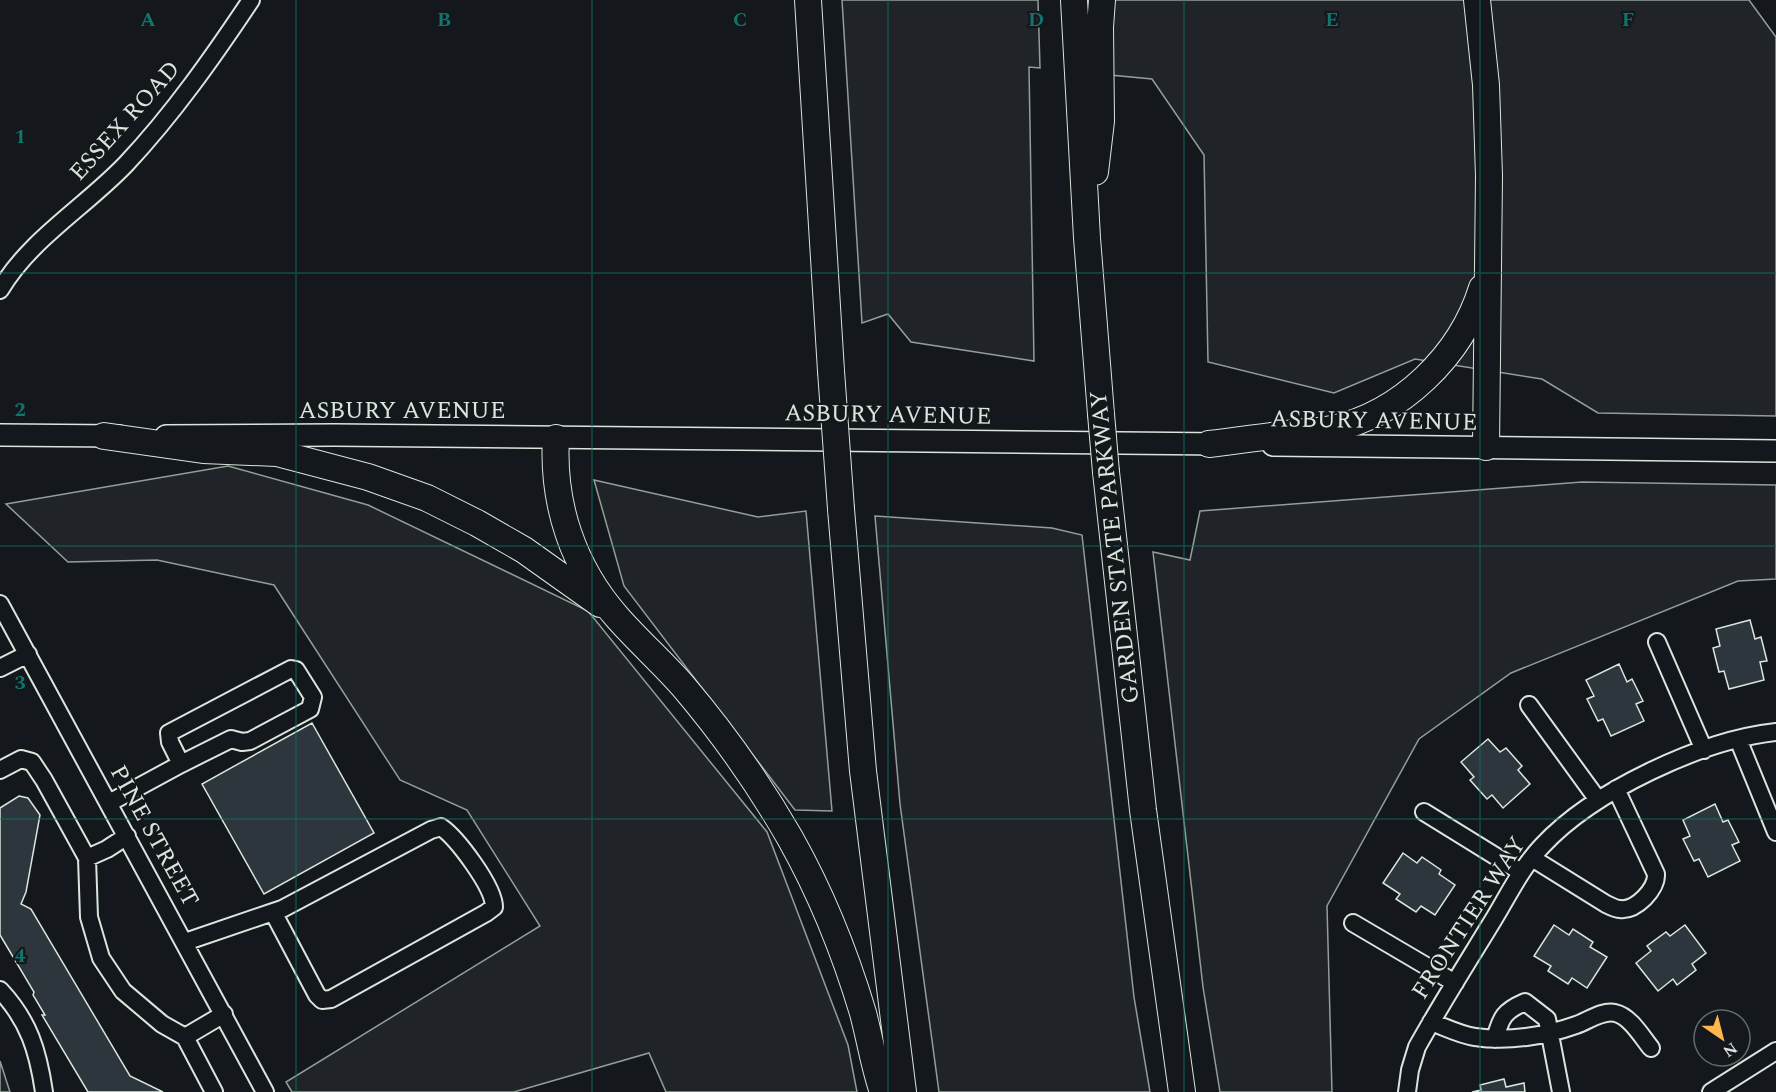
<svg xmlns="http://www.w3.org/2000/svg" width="1776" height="1092" font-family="Spectral,serif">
  <rect width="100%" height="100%" fill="#14181c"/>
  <path fill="#202428" stroke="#939e99" stroke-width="1.5" d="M842,0H1038L1040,68L1029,67L1034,361L911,342L888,314L862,323Z
    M1107,0H1749L1776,37V416L1598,413L1542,379L1415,359L1334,393L1208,362L1204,155L1152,79L1110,75Z
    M228,466L368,505L588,611L767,832L848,1045L857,1092H666L649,1053L514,1092H292L286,1082L540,926L467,810L400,780L274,585L157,560L68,562L6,504Z
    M594,480L758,517L806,511L832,811L795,810L624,586Z
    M1582,482L1776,485V579L1738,581L1511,673L1419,739L1327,906L1332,1092H1220L1203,987L1153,552L1190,560L1200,511Z
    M875,516L1052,528L1082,535L1134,997L1150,1092H939L900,804Z
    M0,1061L10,1092H0Z"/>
  <path fill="#2c363c" stroke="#d8e6dc" stroke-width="1.5" d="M1750,620L1755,639L1761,637L1767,661L1760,662L1764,680L1729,689L1724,671L1719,672L1713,648L1720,646L1716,629Z
    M1619,664L1627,682L1632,679L1643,701L1636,704L1644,721L1611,736L1603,719L1598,721L1587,699L1594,696L1586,680Z
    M312,723L374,833L264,894L202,784Z
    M1488,739L1500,752L1506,748L1522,766L1518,770L1530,784L1503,808L1492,795L1487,799L1470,780L1474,777L1461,762Z
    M19,796L28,798L40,815L26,892L21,904L31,909L130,1076L163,1092H88L42,1015H45L33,995L34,992L0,935V808Z
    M1715,804L1723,822L1728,820L1739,842L1732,845L1740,861L1708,877L1699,859L1694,861L1683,839L1690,836L1683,820Z
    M1403,853L1417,863L1422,857L1441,870L1439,874L1455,885L1435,915L1421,906L1416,912L1396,899L1400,894L1383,883Z
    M1554,925L1569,935L1573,929L1593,942L1590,947L1607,957L1587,988L1572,978L1568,984L1548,971L1551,966L1534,956Z
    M1685,925L1706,953L1692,964L1696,970L1677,985L1673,979L1658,991L1636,963L1651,951L1647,946L1666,932L1670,936Z
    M1504,1079L1506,1087L1524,1083L1525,1092H1472L1481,1090L1480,1085Z"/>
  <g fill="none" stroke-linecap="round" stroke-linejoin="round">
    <defs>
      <path id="minor" d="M0,290C30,239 85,207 126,164C173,114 213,57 251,0
        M0,604L265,1092
        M1657,642L1704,750
        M0,668L28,654
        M1529,705L1598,800
        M1738,739L1776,832
        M0,770L21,759L32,762L44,780L87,858L89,917L101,958L123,991L162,1024L185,1037L214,1092
        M109,803L181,764L170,742L169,733L291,669L296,670L313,697L310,709L250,741L242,742L231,739L181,764
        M1424,812L1521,872
        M87,858L107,849L127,836
        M1532,858L1606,904C1610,906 1616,909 1620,909C1636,911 1657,889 1656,874L1616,789
        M1353,923L1455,983
        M185,942L273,912L282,909L431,830L441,827C457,838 494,887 494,907L486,913L331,999L322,1000L317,995L273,912
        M0,990C29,1021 38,1051 44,1092
        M1431,1022C1445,1027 1460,1035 1475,1037C1508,1042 1545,1036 1576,1025C1588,1021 1602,1010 1615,1013C1630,1016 1642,1037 1651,1048
        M185,1037L224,1014
        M1495,1039C1501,1017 1504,1011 1525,1002L1547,1019L1561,1092
        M1407,1092L1410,1070L1417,1047C1441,1004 1467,963 1492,922C1508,896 1521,868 1542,846C1593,791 1702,740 1776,732
        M1711,1092L1776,1051"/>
      <path id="major" d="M0,435L119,436
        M166,436L334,435L1223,444
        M1273,445L1776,451"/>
      <path id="highway" d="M808,0L831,371
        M1074,0L1087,238L1101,414
        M1477,0L1486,85L1489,176L1486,447
        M1095,172L1101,121L1100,27L1102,0
        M104,436L203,450L277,453L368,477L427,498L477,523L524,550L600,604
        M556,438C552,504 573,567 617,617C638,641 662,662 683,686C723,733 759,784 790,838C821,893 845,953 863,1013C870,1039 874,1067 883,1092
        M1209,444C1235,441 1261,437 1286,434C1301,432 1317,432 1332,429C1401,414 1461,356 1482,288
        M1106,472L1143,810L1182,1092
        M841,509L863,771L903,1092"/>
    </defs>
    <use href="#minor" stroke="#d8e6dc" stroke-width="20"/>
    <use href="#major" stroke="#d8e6dc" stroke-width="24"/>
    <use href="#highway" stroke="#d8e6dc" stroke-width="28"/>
    <use href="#minor" stroke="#14181c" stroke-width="16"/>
    <use href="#major" stroke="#14181c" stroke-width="21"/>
    <use href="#highway" stroke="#14181c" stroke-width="26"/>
    <defs>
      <path id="highway-bridge" d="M831,371L841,509
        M1101,414L1106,472"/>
    </defs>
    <use href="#highway-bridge" stroke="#d8e6dc" stroke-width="28" stroke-linecap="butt"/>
    <use href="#highway-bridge" stroke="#14181c" stroke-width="26"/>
  </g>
  <path fill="none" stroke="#0f766e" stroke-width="1.5" stroke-opacity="0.55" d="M296,0V1092M592,0V1092M888,0V1092M1184,0V1092M1480,0V1092M0,273H1776M0,546H1776M0,819H1776"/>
  <g text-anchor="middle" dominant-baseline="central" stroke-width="4.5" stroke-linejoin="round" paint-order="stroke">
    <g font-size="24" fill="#d8e6dc" stroke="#14181c">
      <text transform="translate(125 121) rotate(-48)">ESSEX ROAD</text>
      <text x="402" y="411">ASBURY AVENUE</text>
      <text transform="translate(888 415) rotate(1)">ASBURY AVENUE</text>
      <text transform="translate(1374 421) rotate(1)">ASBURY AVENUE</text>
      <text transform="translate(1115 547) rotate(-96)">GARDEN STATE PARKWAY</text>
      <text transform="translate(154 836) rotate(61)">PINE STREET</text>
      <text transform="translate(1469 918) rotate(-57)">FRONTIER WAY</text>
    </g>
  </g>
  <g font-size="20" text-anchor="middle" font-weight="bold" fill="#0f766e" stroke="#14181c" stroke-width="4.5" stroke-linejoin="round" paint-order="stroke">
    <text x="148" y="26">A</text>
    <text x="444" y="26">B</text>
    <text x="740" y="26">C</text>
    <text x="1036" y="26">D</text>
    <text x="1332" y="26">E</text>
    <text x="1628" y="26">F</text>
    <text x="20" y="143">1</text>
    <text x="20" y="416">2</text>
    <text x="20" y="689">3</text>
    <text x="20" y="962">4</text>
  </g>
  <g transform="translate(1722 1038) rotate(145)"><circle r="28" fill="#14181c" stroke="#626a69" stroke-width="1.5"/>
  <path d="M0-4.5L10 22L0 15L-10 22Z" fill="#ffb74d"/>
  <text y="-9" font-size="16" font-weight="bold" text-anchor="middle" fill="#d8e6dc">N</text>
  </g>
</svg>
